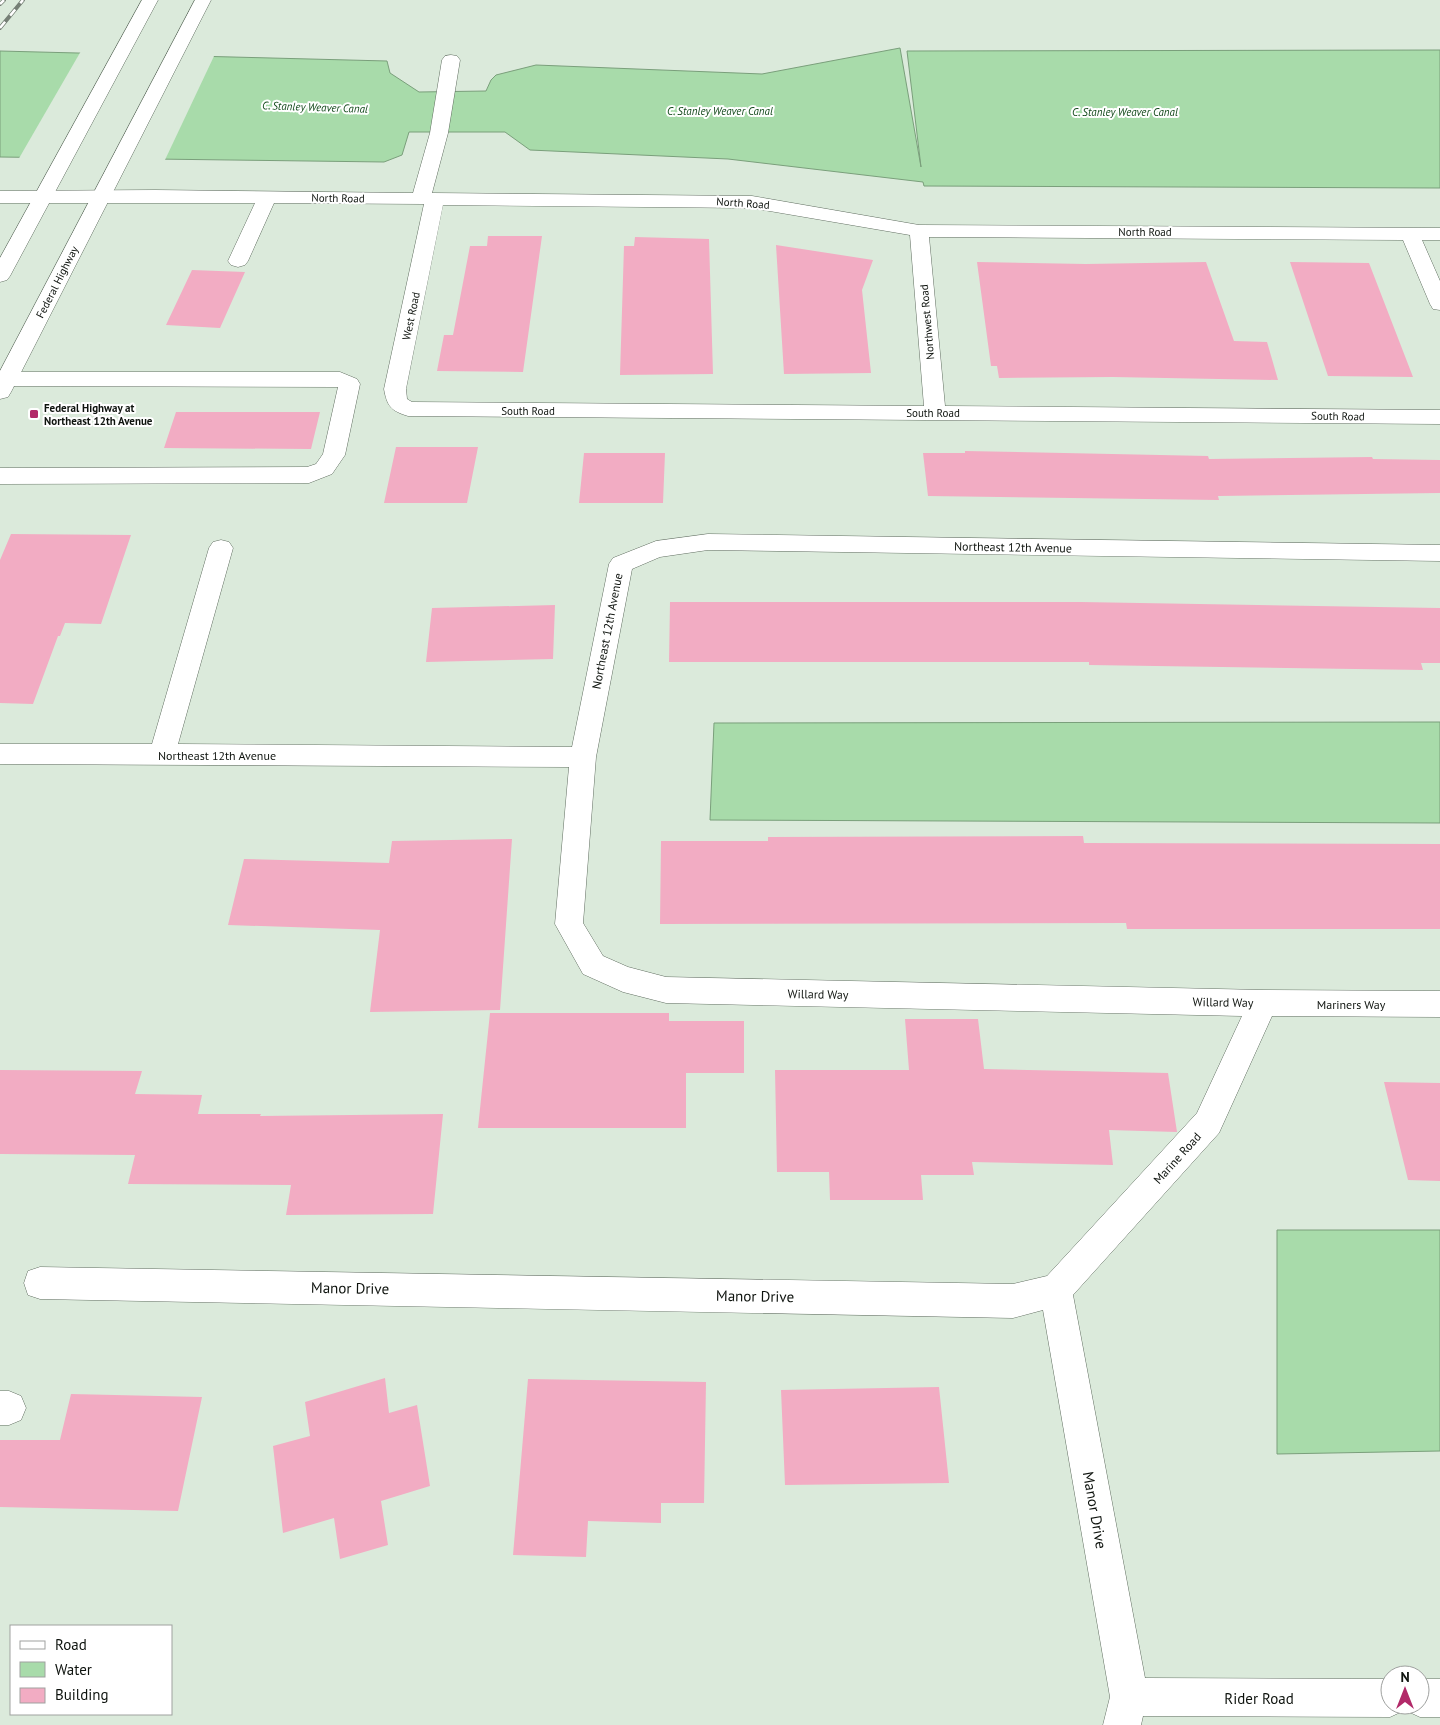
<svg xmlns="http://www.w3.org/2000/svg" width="1440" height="1725" font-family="'PT Sans',sans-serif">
  <rect width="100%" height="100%" fill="#dbeadb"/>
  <path fill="#a8dbaa" stroke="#7a9f7b" d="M900,48L921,167L907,51L1440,50V188L924,186L923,182L728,159L530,150L505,132H409L402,155L384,162L0,157V51L387,61L390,73L419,92L486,91L491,80L496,75L536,65L762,74Z
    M1440,722V823L710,820L714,723Z
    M1277,1230H1440V1451L1277,1454Z"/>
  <path fill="#dbeadb" d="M81,51L215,54L164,162L18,160Z"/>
  <path fill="#f2acc3" d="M488,236H542L523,372L437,371L444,335H453L470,246H487Z
    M635,237L709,239L713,374L620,375L624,246H634Z
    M776,245L873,260L862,290L871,373L784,374Z
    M977,262L1086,264L1206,262L1234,341L1267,342L1278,380L1113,377L999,378L997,366H991Z
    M1290,262L1369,263L1413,377L1328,376Z
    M192,270L245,272L220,328L166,325Z
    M176,412H320L311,449L164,448Z
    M396,447H478L467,503H384Z
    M965,451L1208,456L1209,459L1372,457L1373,459L1440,460V493L1218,496L1219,500L928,496L923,453H965Z
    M584,453H665L663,503H579Z
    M11,534L131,535L101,624L65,623L60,636H58L33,704L0,703V560Z
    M670,602H1081L1440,608V663H1421L1423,670L1089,665V662H669Z
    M555,605L553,659L426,662L432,608Z
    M1083,836L1084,843L1440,844V929H1127L1126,923L660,924L661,841H768V837Z
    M512,839L500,1010L370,1012L380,930L228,925L244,859L389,863L392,841Z
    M490,1013H669V1021H744V1073H686V1128H478Z
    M905,1019H978L984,1069L1168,1073L1177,1132L1109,1130L1113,1165L972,1162L974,1175H921L923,1200H830L829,1172H777L775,1070H909Z
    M0,1070L142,1071L135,1094L202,1095L198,1114H261L260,1116L443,1114L433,1214L286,1215L291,1185L128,1184L135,1155L0,1154Z
    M1384,1082L1440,1083V1181L1408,1180Z
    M385,1378L389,1413L417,1405L430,1486L381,1501L388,1545L340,1559L334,1518L283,1533L273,1446L310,1436L305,1402Z
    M528,1379L706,1382L704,1503H661V1523L588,1521L586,1557L513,1555Z
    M939,1387L949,1483L785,1485L781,1390Z
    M71,1394L202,1397L178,1511L0,1507V1440H60Z"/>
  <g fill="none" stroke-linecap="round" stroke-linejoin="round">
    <defs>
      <path id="minor" d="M451,55L457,56L460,60L448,133L432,193L752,196L919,225L1440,228V240H1422L1440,281V310L1433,309L1430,304L1403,240L929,237L945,406L1440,410V424L408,416C391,411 387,406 384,389L424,204L274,203L248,261L245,265L238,267L231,265L228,261L255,203H0V191L155,190L413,193L430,133L442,60L445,56ZM443,205L752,208L910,235L924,406L412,402L407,399L406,389Z
        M7,372H340L357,379L360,384L345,455L332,474L309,483L0,484V468L307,467L316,464L323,454L338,387L7,386L0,384V374Z
        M708,534L1440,545V561L708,550L660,557L632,569L596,757L583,923L603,956L628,967L666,977L1263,990L1440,991V1017L1272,1016L1219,1133L1073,1295L1145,1678L1390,1679V1705H1420V1679H1440V1717H1420L1407,1711L1405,1708L1403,1711L1390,1717L1143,1716L1141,1725H1103L1110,1697L1043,1310L1013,1318L40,1299L28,1295L24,1283L28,1271L40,1267L1013,1284L1047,1276L1197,1113L1242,1016L666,1003L623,992L583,974L555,924L569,767L0,764V744H152L209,548L213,542L221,540L229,542L233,548L178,744L572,747L609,564L613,558L656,541Z
        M0,1391H9L21,1396L26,1408L21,1420L9,1425H0Z"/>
      <path id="major" d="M142,0H158L10,276L7,280L0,282V258Z
        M195,0H211L11,392L8,397L0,399V371Z"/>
    </defs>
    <use href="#minor" stroke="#616e61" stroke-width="1"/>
    <use href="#major" stroke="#616e61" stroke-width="1"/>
    <use href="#minor" fill="#fff" fill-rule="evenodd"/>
    <use href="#major" fill="#fff" fill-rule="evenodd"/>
    <defs>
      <path id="rail" d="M0,4L4,0
        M0,28L23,0"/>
    </defs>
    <use href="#rail" stroke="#757f75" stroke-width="4"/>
    <use href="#rail" stroke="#fff" stroke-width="2.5" stroke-dasharray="8" stroke-linecap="butt"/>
  </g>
  <rect fill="#b22969" stroke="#fff" stroke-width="2" x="29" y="409" width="10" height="10" rx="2.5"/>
  <g text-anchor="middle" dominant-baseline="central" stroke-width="4" stroke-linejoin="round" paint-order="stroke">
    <g font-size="11" font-style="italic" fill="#144a1c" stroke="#fff">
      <text transform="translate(315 107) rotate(2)">C. Stanley Weaver Canal</text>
      <text x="720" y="111">C. Stanley Weaver Canal</text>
      <text x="1125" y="112">C. Stanley Weaver Canal</text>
    </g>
    <g font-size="11" fill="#0e130e" stroke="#fff">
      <text transform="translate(338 198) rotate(1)">North Road</text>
      <text transform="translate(743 203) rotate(4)">North Road</text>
      <text x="1145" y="232">North Road</text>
      <text transform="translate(57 282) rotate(-63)">Federal Highway</text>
      <text transform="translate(411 316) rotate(-78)">West Road</text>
      <text transform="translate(927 322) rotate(-95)">Northwest Road</text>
      <text x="528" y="411">South Road</text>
      <text x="933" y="413">South Road</text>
      <text transform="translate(1338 416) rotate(1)">South Road</text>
    </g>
    <g font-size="11" font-weight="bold" fill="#0e130e" stroke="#fff" text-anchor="start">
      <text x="44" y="408">Federal Highway at<tspan x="44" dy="13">Northeast 12th Avenue</tspan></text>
    </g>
    <g font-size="12" fill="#0e130e" stroke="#fff">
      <text transform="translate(1013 547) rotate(1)">Northeast 12th Avenue</text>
      <text transform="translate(607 631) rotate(-79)">Northeast 12th Avenue</text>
      <text x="217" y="755">Northeast 12th Avenue</text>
      <text transform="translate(818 994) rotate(1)">Willard Way</text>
      <text transform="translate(1223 1002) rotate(1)">Willard Way</text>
      <text x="1351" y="1004">Mariners Way</text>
      <text transform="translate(1177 1158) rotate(-48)">Marine Road</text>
    </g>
    <g font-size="15" fill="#0e130e" stroke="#fff">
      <text transform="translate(350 1288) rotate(1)">Manor Drive</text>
      <text transform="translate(755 1296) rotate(1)">Manor Drive</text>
      <text transform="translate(1095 1510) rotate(80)">Manor Drive</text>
      <text x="1259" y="1698">Rider Road</text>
    </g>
  </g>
  <rect x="10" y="1625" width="162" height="90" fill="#ffffff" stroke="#9fa19f"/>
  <rect x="20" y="1641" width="25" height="8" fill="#ffffff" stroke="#9fa19f"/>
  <text x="55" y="1650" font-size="15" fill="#0e130e">Road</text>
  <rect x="20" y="1662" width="25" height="15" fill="#a8dbaa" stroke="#9fa19f"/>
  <text x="55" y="1675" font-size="15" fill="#0e130e">Water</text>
  <rect x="20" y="1688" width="25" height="15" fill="#f2acc3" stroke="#9fa19f"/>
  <text x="55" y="1700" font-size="15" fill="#0e130e">Building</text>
  <g transform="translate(1405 1690)"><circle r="24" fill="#ffffff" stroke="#9fa19f"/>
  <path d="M0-4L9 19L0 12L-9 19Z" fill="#b22969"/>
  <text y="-8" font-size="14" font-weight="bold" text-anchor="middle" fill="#0e130e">N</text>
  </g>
</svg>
